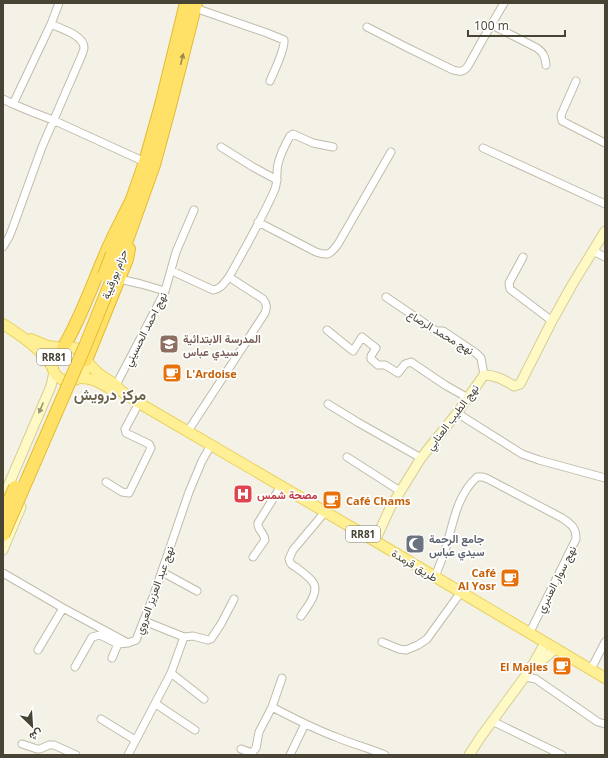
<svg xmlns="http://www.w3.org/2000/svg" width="608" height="758" font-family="'Open Sans',Vazirmatn,sans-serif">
  <rect width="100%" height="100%" fill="#f4f2e7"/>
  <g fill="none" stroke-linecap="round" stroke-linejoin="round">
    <defs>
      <path id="street" d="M195,8L267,33L284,40C285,50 274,71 270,81
        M51,24L13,104L32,112L53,120L145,162
        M492,25L537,48C544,53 545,57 546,65
        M367,27L406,47L453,70C460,72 464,72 468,66L483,39L504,3
        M576,81L561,115L562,121L605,143
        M3,99L13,104
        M221,147L253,167L277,180
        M483,148L605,204
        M258,222L316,252C328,256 330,255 338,244L391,152
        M3,247L9,237L13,227L42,147L81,57C82,54 84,50 84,48C84,35 61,29 51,24L59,3
        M593,251L605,257
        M523,257L509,283L510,289L552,321
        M172,271L213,290C221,289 224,283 229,277L263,299C267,304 267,307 265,313L188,431
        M229,277C245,248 262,219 275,189C278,181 276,173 278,164C280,155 285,145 290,136L293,134L313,143L333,147
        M119,279L141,284L165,291
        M386,297L436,331H443L476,353L481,358L484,375
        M327,330L353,351L362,337L376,348L371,356V359L378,365H385L398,373L405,364L411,362L445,385L468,398
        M116,385L165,291L176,252L194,210
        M328,404L359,423L421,458
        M457,413L522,454L539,460L605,478
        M347,457L400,491
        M106,482L122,492L129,493L151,448L149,444L126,433L125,429L139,403
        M253,557L265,540C264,532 257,530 258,523L281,486
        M162,572L197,591
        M3,573L63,608L128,643L136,640L153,597L189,492L202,461L211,445
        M435,577C438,569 441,561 444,554C453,527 455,497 477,477H483L488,479L562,518C571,524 576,527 576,539L530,632
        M301,616C307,607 321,591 312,581C308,576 302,572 297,568C292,565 290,564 289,559L293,550L325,512
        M184,637L193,636L208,640L211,639L221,624L234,599
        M382,642L399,649L406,650L418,645L427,639L461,592
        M38,650L63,608
        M112,658L118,644
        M75,667L92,637L100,635L118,644L128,643
        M591,669L605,642
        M171,673L204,699
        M525,677L536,679L540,682L598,722L605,724
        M156,704L195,730
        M272,707C293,718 314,729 336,737C352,744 369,748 385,755
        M101,719L135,740
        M492,721L562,755
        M22,744L37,749H40L49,745H54L76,755
        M241,749L252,753L256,748L259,732L272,707L282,678
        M128,755L171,673L184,637L144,621
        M290,755L305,724"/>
      <path id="secondary" d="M3,498L51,386L54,372
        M375,541L390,508L421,458L457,413L484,375C496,375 504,380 514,386L520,384L552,321L572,285L605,231
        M3,550L21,507
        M534,667L556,648
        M469,755L480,738L529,671L545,643"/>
      <path id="primary" d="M3,324C22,336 41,349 53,368
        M31,339L48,346L63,348
        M52 364a17 17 0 1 1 34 0a17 17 0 1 1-34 0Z
        M86,360L91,366L99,374L116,385L121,391L139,403L375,541L605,678
        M78,378C92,377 100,383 111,389"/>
      <path id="highway" d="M131,202L145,162L161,105L186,3
        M112,254L123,225
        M121,257L154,165L170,106L196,3
        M63,348C81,318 92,285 106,253C114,234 124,216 133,197
        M86,360L127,259L129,249"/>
    </defs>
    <use href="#street" stroke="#c0bba9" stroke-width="9"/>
    <use href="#secondary" stroke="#d6ce94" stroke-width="11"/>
    <use href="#primary" stroke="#e9d260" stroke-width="12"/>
    <use href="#highway" stroke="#e4bb31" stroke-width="14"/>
    <use href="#street" stroke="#fff" stroke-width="7"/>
    <use href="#secondary" stroke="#fff9c6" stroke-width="9"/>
    <use href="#primary" stroke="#ffef95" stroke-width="10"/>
    <use href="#highway" stroke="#ffe167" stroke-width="12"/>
    <defs>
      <path id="highway-bridge" d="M104,275L112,254
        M3,514L15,487
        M3,535L86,344L121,257"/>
    </defs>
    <use href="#highway-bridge" stroke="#e4bb31" stroke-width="14" stroke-linecap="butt"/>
    <use href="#highway-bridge" stroke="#ffe167" stroke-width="12"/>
  </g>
  <defs><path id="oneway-solid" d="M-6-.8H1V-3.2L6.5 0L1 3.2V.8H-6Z"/></defs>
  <use fill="#9a8a4c" href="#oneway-solid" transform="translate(182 59) rotate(-76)"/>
  <use fill="#9a9576" href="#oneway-solid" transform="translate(41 408) rotate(113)"/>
  <defs>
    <symbol id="school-square" viewBox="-11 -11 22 22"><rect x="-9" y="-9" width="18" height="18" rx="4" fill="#8d6e63" stroke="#fff"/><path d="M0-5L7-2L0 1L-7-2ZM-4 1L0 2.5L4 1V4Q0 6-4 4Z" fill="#fff"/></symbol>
    <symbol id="cafe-square" viewBox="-11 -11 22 22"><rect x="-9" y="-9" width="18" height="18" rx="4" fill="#e8710a" stroke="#fff"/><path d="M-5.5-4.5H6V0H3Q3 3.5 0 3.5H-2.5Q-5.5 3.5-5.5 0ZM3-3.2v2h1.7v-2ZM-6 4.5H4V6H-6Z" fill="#fff"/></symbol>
    <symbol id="hospital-square" viewBox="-11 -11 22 22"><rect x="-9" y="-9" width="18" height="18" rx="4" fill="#e0444e" stroke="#fff"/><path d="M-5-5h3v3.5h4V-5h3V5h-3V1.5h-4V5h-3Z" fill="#fff"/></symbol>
    <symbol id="mosque-square" viewBox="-11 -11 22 22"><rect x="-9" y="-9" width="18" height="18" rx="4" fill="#6b7280" stroke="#fff"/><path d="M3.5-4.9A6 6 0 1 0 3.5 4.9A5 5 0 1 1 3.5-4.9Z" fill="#fff"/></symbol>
  </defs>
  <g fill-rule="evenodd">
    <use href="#school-square" x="158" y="333" width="22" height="22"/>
    <use href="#cafe-square" x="161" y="362" width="22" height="22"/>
    <use href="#hospital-square" x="232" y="483" width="22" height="22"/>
    <use href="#cafe-square" x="321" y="489" width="22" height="22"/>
    <use href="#mosque-square" x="404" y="533" width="22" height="22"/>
    <use href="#cafe-square" x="499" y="567" width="22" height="22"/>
    <use href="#cafe-square" x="551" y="655" width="22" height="22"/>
  </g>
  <g text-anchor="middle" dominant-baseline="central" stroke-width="3.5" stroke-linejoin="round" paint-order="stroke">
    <g fill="#fff" stroke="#7e7b72" stroke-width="1">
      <rect x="37" y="349" width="34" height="16" rx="3"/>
      <rect x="346" y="526" width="34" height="16" rx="3"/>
    </g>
    <g font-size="10" font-weight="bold" fill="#474335">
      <text x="54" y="357">RR81</text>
      <text x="363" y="534">RR81</text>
    </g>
    <g font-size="11" fill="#474335" stroke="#fff">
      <text transform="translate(114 274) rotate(-69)">حزام بورقيبة</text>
      <text transform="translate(145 329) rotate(-63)">نهج احمد الحسيني</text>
      <text transform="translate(441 332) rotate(31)">نهج محمد الرصاع</text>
      <text transform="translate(452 417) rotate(-53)">نهج الطيب العنابي</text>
      <text transform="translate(415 565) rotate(31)">طريق قرمدة</text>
      <text transform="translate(556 579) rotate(-63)">نهج سوار العنبري</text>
      <text transform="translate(154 590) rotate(-70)">نهج عبد العزيز العروي</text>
    </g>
    <g font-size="11" font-weight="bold" fill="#785e54" stroke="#fff" text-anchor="start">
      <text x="183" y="338">المدرسة الابتدائية<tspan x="183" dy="13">سيدي عباس</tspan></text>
    </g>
    <g font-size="11" font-weight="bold" fill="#c56008" stroke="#fff" text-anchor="start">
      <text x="186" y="373">L'Ardoise</text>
      <text x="346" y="500">Café Chams</text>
      <text x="496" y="572" text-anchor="end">Café<tspan x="496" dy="13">Al Yosr</tspan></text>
      <text x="548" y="666" text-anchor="end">El Majles</text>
    </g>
    <g font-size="11" font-weight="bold" fill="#be3a42" stroke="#fff" text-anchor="start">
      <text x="257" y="494">مصحة شمس</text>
    </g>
    <g font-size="11" font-weight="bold" fill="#5b616d" stroke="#fff" text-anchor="start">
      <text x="429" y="538">جامع الرحمة<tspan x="429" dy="13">سيدي عباس</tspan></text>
    </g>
    <g font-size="15" font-weight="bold" fill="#6b634c" stroke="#fff">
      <text x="110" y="394">مركز درويش</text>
    </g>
  </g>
  <rect width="608" height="758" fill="none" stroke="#474335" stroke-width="8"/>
  <g transform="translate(32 726) rotate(155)" stroke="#ffffff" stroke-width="3" paint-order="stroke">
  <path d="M0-3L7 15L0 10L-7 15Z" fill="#474335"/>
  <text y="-6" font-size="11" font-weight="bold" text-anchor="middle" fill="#474335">ش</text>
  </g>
  <path d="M468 30v6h97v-6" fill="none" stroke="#474335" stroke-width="2"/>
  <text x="474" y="30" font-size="12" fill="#474335" stroke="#ffffff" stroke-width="3" paint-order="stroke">100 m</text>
</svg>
